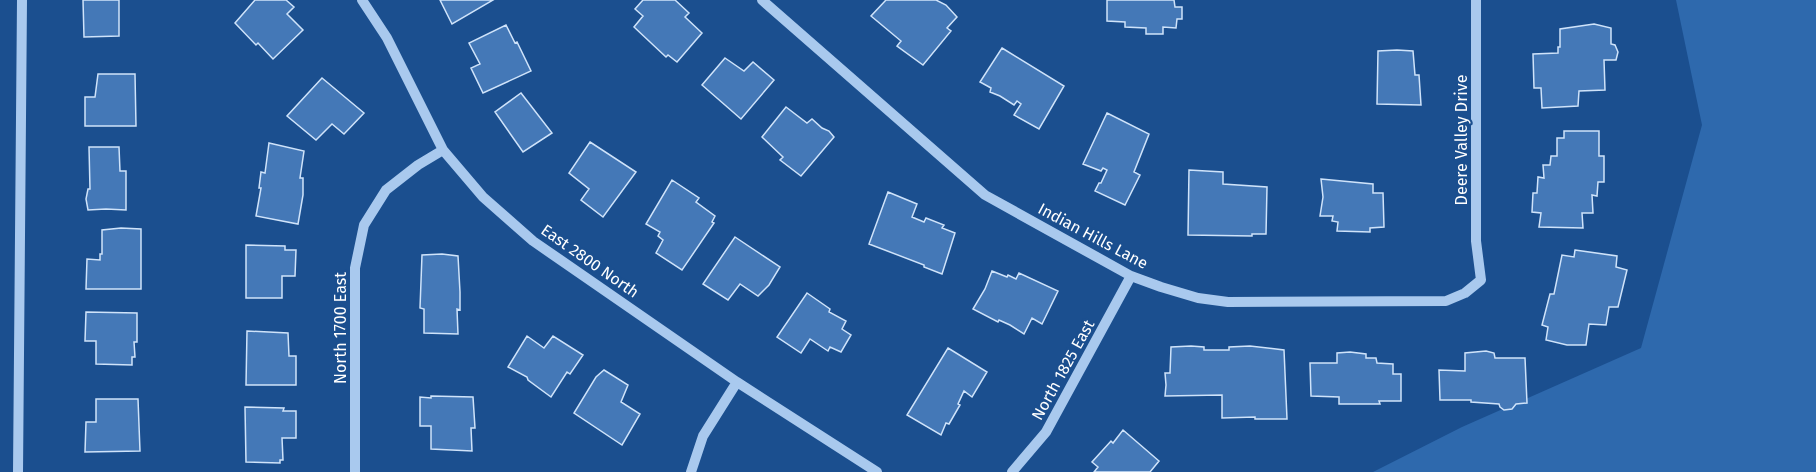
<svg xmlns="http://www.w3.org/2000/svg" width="1816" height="472" font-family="'Fira Sans',sans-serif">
  <rect width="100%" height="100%" fill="#1b4f8f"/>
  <path fill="#2e69ad" d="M1676,0H1816V472H1373L1462,427L1641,348L1702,125Z"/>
  <path fill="#4478b7" stroke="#cfe3fa" stroke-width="1.5" d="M83,0H119V36L84,37Z
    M255,0H286L294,7L287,14L303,30L273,59L258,43L256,45L235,23Z
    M440,0H493L452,24Z
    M643,0H675L689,13L685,17L702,33L677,62L668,55L666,57L634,27L643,16L635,9Z
    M886,0H936L946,5L957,17L947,28L951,31L923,65L897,46L901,41L871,16Z
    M1107,0H1174L1175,7H1182V19H1177L1176,28L1163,27V34H1146V28L1125,27V22L1107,21Z
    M1594,24L1611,28V44L1615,45L1618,52L1616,60H1604L1605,90L1579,91L1578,106L1542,108L1541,88H1534L1533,54L1558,53V47H1560V29Z
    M506,25L515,43L517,42L531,71L483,93L471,68L480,64L469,43Z
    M1002,48L1064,86L1039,129L1014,115L1021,104L1017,101L1014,105L1000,96L990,92L991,88L980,82Z
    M1397,50L1413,51L1415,75H1419L1421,105L1377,104L1378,51Z
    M725,58L744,71L753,62L774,80L741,119L702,85Z
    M98,74H135L136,126H85V97H95Z
    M322,78L364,113L344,134L332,124L316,140L287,116Z
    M521,93L552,133L523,152L495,112Z
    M786,107L807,123L812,119L822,128L829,131L834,137L801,176L780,160L783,157L762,137Z
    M1107,113L1149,134L1134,172L1140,175L1125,205L1095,191L1099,183H1101L1107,170L1103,168L1101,171L1083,164Z
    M1564,131H1599V156H1604V182H1598L1597,196L1592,195L1593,213H1582L1583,228L1539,227L1541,213L1532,212L1533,193H1537L1538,177L1544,178L1543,165H1550L1551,156H1557V138H1564Z
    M590,142L636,172L603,217L581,200L589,189L569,173Z
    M269,143L304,151L300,178H303V195L298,224L256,216L261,188H259L261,172L265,173Z
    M89,147H119L120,171H126V210L106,209L88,210L86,199L88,189H90Z
    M1189,170L1223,172V184L1267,187L1266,234H1252V236L1188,235Z
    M1321,179L1373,184V193H1383L1384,227L1370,228V232L1337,231L1338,222L1332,221L1333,216H1320L1323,197Z
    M672,180L699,198L696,202L715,216L712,222L714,223L682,270L656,253L663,240L658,236L660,232L646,224Z
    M888,192L917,204L912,217L924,222L926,218L944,225L942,228L955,233L942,274L924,267V265L869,244Z
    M121,228L141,229V289H86L87,259L100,260V254H102V230Z
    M735,237L780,267L769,285L758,296L740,284L728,300L703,284Z
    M246,245L285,246V250H296L295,276H282V298H246Z
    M1575,250L1617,256L1616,267L1627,270L1618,307H1609L1606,325L1589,324L1586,345H1567L1546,340L1548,327L1542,325L1550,294H1554L1562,255L1574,257Z
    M442,254L458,256L460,292V310L457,309L458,334L424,333V309L420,308L422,255Z
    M992,271L1007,277L1008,275L1016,279L1019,273L1058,291L1042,324L1032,318L1024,334L1010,325L999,320L998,322L973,309L985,289Z
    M807,293L830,309L829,312L846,321L842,329L851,335L841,352L830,347L828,351L810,339L801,353L777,337Z
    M86,312L137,313V342H134L135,357H132V365L96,364V341H85Z
    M247,331L288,333L289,356H296V385H246Z
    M527,336L544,348L553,336L583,355L570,374L567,372L551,397L528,380L527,377L508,367Z
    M1191,346L1204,347V350H1229V347L1250,346L1284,350L1287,419H1255V417L1222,418V395L1165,396L1166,385L1165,373H1170L1171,347Z
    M948,348L987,372L972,397L964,391L958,404L960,405L949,424L946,423L941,435L907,415Z
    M1486,351L1494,353L1495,358H1525L1527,403L1516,404L1512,409L1504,410L1500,407L1499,404L1471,402V400H1440L1439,370L1465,371V353Z
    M1350,352L1366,354V358H1376L1377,363L1393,364V374H1401V401H1379L1380,404H1339V397L1311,396L1310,363H1337V353Z
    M604,370L628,385L621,402L640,414L622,445L574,413L596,377Z
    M431,396L473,397L475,428H471L472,451L431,449V426H420V397L431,398Z
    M96,399H138L140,451L85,452L86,422H96Z
    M245,407L284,408L283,411H296V438H282L283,460H280V463L246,462Z
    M1123,430L1159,461L1150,472H1094L1098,467L1092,462L1111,441L1113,443Z"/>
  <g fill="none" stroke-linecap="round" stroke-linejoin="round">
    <path stroke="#a9c9ee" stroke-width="10" d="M362,0L387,38L443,150L483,197L533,241L737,382L877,472
      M762,0L985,195L1131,276L1161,287L1198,298L1228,302L1446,301L1465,293L1481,280L1476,241V0
      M18,472L22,0
      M355,472V268L364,225L386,190L418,165L443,150
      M691,472L703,436L737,382
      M1012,472L1046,432L1131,276"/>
  </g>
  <g text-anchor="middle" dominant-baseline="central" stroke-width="4.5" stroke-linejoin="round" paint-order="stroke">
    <g font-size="16" fill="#fff" stroke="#1b4f8f">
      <text transform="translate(1461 140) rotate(-90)">Deere Valley Drive</text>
      <text transform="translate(1093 236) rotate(28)">Indian Hills Lane</text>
      <text transform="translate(590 261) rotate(35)">East 2800 North</text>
      <text transform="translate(340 328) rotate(-90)">North 1700 East</text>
      <text transform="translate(1063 370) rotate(-61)">North 1825 East</text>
    </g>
  </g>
</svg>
